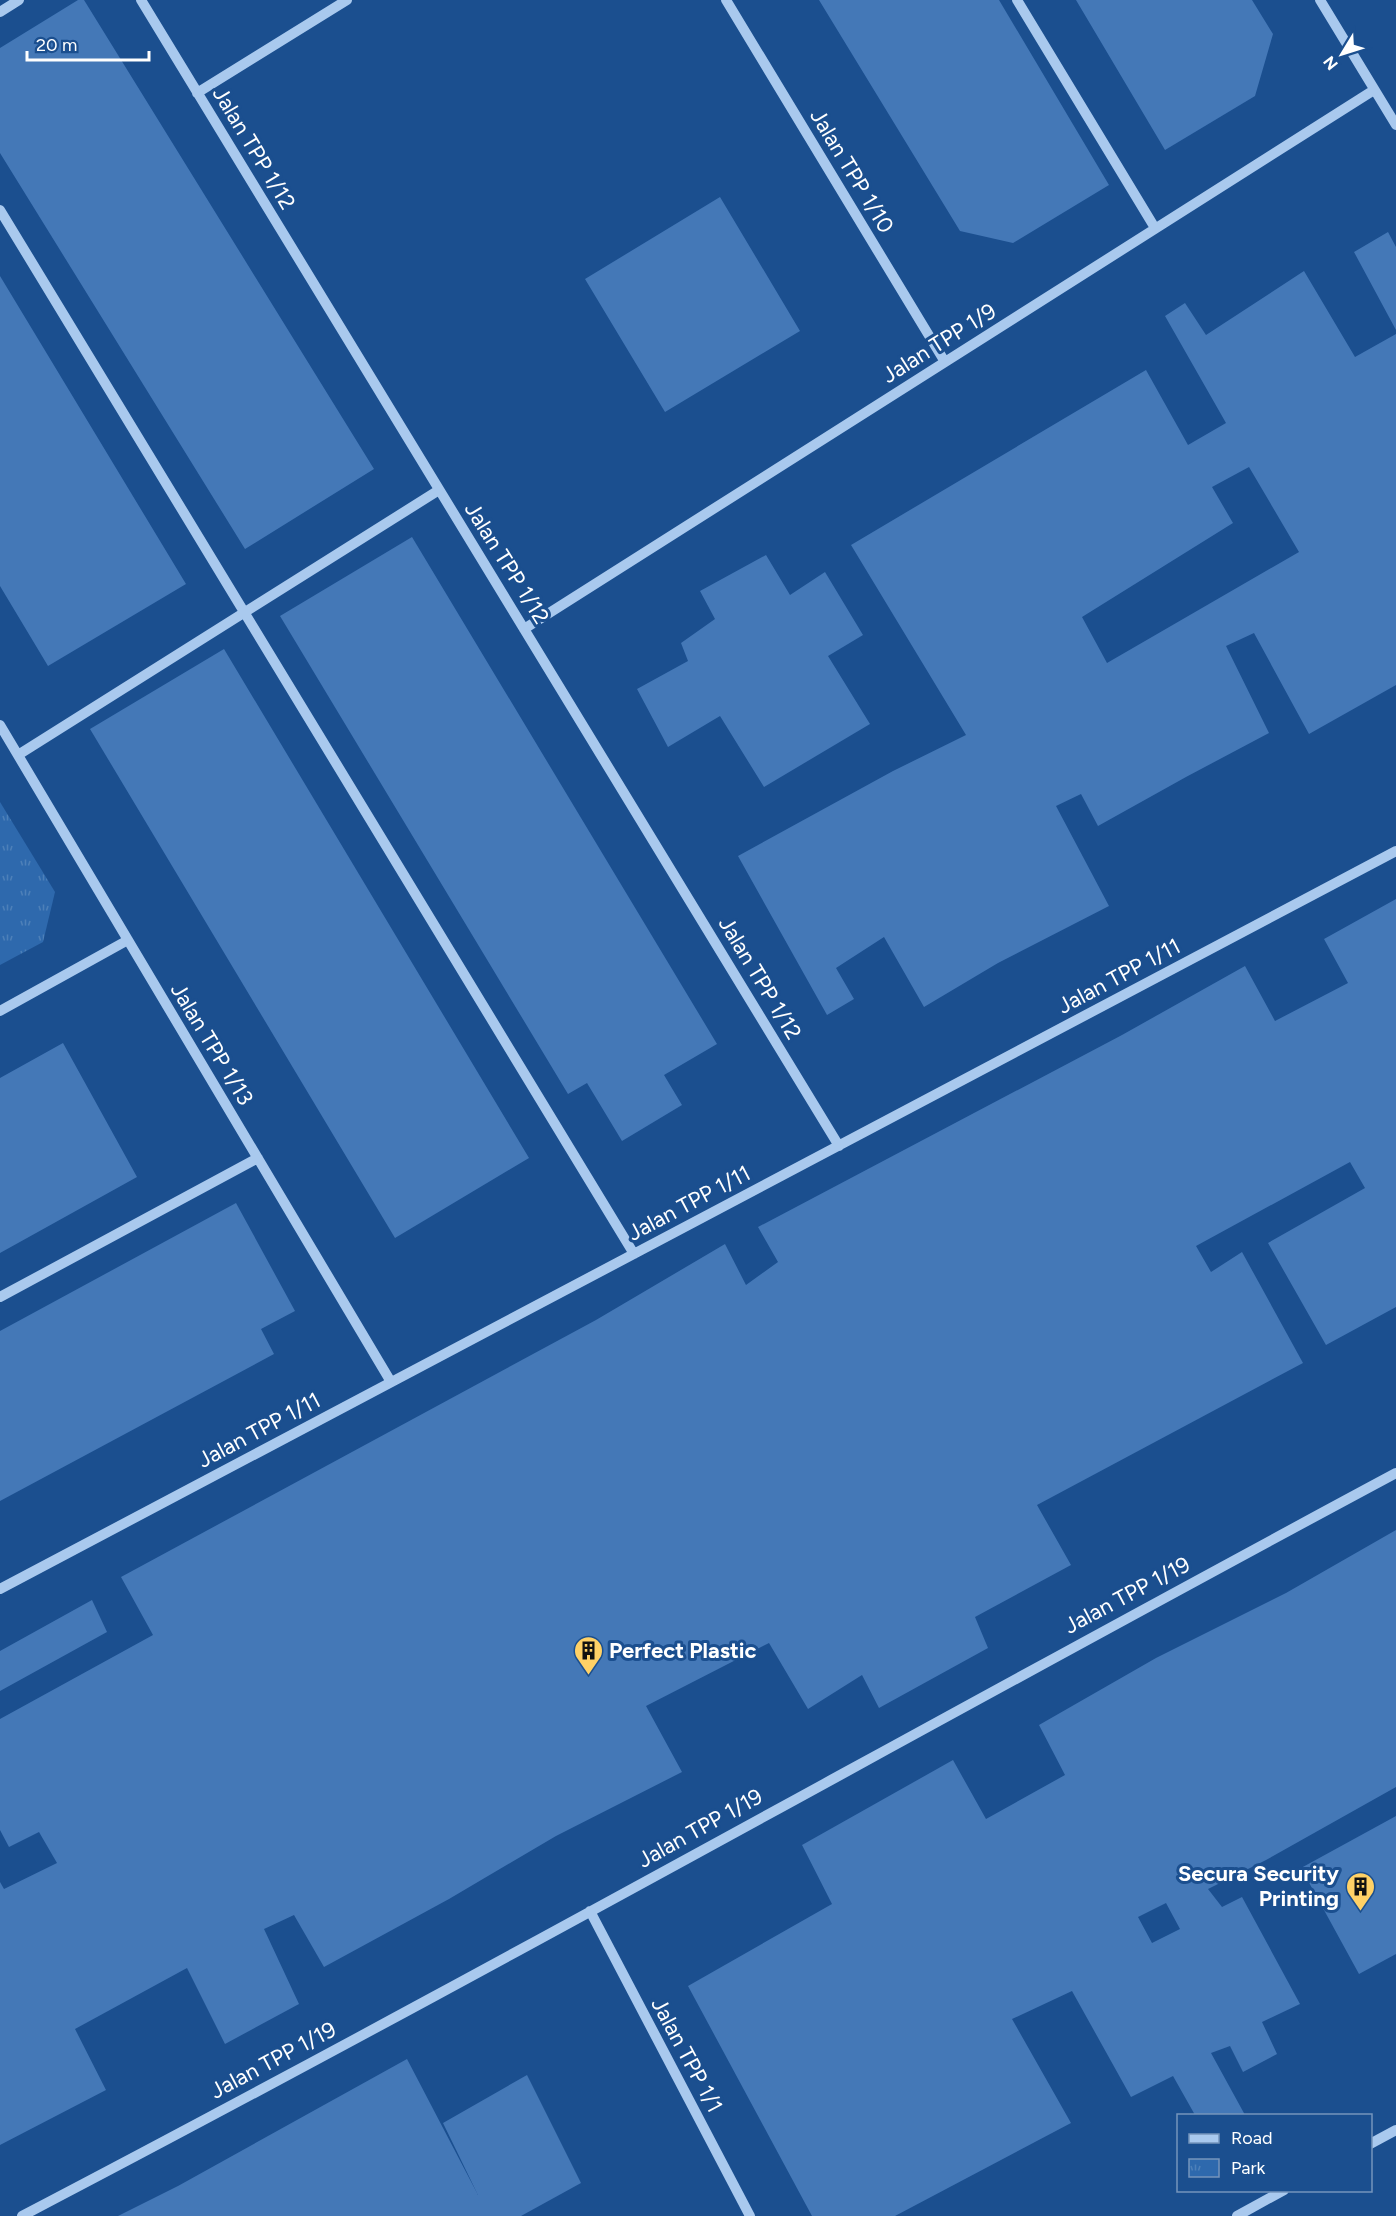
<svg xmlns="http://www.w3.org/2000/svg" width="1396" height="2216" font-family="Figtree,sans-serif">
  <defs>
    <pattern id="park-tufts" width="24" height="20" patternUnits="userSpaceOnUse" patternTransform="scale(1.5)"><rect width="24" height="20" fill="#2e69ad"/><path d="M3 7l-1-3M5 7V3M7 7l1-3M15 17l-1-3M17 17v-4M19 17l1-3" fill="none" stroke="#4d80b9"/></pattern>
  </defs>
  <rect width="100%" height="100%" fill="#1b4f8f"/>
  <path fill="url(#park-tufts)" d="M0,802L55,892L43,942L0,965Z"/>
  <path fill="#4478b7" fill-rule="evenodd" d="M78,0H84L374,469L245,549L0,153V48Z
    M819,0H999L1109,185L1013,243L960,231Z
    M1076,0H1252L1273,34L1255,96L1165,150Z
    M720,197L800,331L665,412L585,279Z
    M1388,232L1396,247V330L1354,252Z
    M1304,271L1355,357L1396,334V685L1309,734L1254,633L1226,646L1269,733L1186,777L1098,826L1081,794L1056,806L1109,906L998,963L924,1007L884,937L836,968L854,999L827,1015L738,856L893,771L966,735L851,545L1146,370L1188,445L1226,423L1165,316L1185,303L1206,335ZM1249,467L1299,552L1107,663L1082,617L1233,523L1212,487Z
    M0,276L186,584L48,666L0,586Z
    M412,537L717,1044L664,1075L682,1105L622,1141L587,1083L568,1094L280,616Z
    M766,555L790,595L825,572L863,635L828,656L870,724L764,787L720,716L668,747L637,689L688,661L681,643L715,619L700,591Z
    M224,649L529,1158L395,1238L90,729Z
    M1396,899V1307L1326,1345L1268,1243L1365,1188L1350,1162L1196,1246L1211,1272L1242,1252L1303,1363L1037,1505L1071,1565L975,1617L988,1648L879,1708L862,1675L808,1709L769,1643L646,1706L682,1772L556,1836L449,1899L324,1967L294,1915L264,1929L299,2004L225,2044L187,1968L75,2029L106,2090L0,2145V1882L4,1889L57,1863L39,1832L9,1847L0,1830V1719L153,1635L121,1577L596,1320L725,1244L746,1285L778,1262L758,1227L1122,1035L1245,966L1275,1021L1348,983L1324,939Z
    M63,1043L137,1177L0,1253V1078Z
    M236,1203L295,1311L261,1329L274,1354L0,1501V1331Z
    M1396,1530V1787L1266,1860L1208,1889L1222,1907L1242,1897L1300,2004L1262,2022L1277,2054L1243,2072L1230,2046L1211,2053L1245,2115H1195L1173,2076L1131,2097L1072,1991L1012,2019L1071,2123L895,2216H812L688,1986L832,1904L802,1845L953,1760L986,1819L1065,1775L1039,1725L1156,1658L1286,1593ZM1166,1903L1180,1929L1152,1943L1138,1917Z
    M92,1600L107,1632L0,1691V1651Z
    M1396,1816V1954L1359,1974L1301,1868Z
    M407,2059L478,2195L443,2123L527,2075L581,2183L521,2216H118L178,2186Z"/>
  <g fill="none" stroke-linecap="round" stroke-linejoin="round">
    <path stroke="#a9c9ee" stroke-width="10" d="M141,0L839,1146
      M726,0L945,362
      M1017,0L1155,228
      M1320,0L1396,125
      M0,12L19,0
      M197,93L347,0
      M0,210L634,1254
      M524,629L1374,90
      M0,725L391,1382
      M18,755L439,490
      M0,1011L128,940
      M0,1297L258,1158
      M0,1589L1396,851
      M590,1911L750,2216
      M1370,2144L1396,2130
      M22,2216C483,1975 937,1719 1396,1473
      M1237,2216L1284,2190"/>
  </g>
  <defs>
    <symbol id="building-pin" viewBox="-11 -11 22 30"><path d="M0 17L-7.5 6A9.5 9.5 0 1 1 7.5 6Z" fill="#ffd166" stroke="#1b4f8f"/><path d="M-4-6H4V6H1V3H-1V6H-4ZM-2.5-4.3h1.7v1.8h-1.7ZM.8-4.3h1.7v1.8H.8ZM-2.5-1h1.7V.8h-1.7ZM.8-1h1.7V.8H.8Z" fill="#111"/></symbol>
  </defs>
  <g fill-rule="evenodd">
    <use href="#building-pin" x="572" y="1634" width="33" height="45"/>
    <use href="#building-pin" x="1344" y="1870" width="33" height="45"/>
  </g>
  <g text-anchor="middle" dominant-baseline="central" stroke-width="6" stroke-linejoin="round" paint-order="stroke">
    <g font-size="22" fill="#fff" stroke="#1b4f8f">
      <text transform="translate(254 148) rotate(59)">Jalan TPP 1/12</text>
      <text transform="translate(852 171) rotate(59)">Jalan TPP 1/10</text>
      <text transform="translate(939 343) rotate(-32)">Jalan TPP 1/9</text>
      <text transform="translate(507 563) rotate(58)">Jalan TPP 1/12</text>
      <text transform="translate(1119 976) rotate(-28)">Jalan TPP 1/11</text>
      <text transform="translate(760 978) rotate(59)">Jalan TPP 1/12</text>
      <text transform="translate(212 1044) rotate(59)">Jalan TPP 1/13</text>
      <text transform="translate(689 1203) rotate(-28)">Jalan TPP 1/11</text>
      <text transform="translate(259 1430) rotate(-28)">Jalan TPP 1/11</text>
      <text transform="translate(1127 1595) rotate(-28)">Jalan TPP 1/19</text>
      <text transform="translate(700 1828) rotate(-29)">Jalan TPP 1/19</text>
      <text transform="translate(687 2055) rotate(62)">Jalan TPP 1/1</text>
      <text transform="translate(273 2060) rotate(-28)">Jalan TPP 1/19</text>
    </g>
    <g font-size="22" font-weight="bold" fill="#fff" stroke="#1b4f8f" text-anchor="start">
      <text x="609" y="1650">Perfect Plastic</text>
      <text x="1339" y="1873" text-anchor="end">Secura Security<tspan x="1339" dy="25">Printing</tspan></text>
    </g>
  </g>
  <rect x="1177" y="2114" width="195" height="78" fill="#1b4f8f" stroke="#7695bc" stroke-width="1.5"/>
  <rect x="1189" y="2134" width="30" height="9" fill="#a9c9ee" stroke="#7695bc" stroke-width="1.5"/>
  <text x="1231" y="2144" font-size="18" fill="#ffffff">Road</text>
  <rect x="1189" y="2159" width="30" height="18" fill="url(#park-tufts)" stroke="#7695bc" stroke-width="1.5"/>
  <text x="1231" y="2174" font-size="18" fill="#ffffff">Park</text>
  <g transform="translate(1342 54) rotate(232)" stroke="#1b4f8f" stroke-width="4.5" paint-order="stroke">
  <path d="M0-4.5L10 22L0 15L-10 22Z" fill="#ffffff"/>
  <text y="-9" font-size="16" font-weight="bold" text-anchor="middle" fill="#ffffff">N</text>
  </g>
  <path d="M27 51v9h122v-9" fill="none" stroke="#ffffff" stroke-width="3"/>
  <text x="36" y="51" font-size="18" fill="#ffffff" stroke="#1b4f8f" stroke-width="4.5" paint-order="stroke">20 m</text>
</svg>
